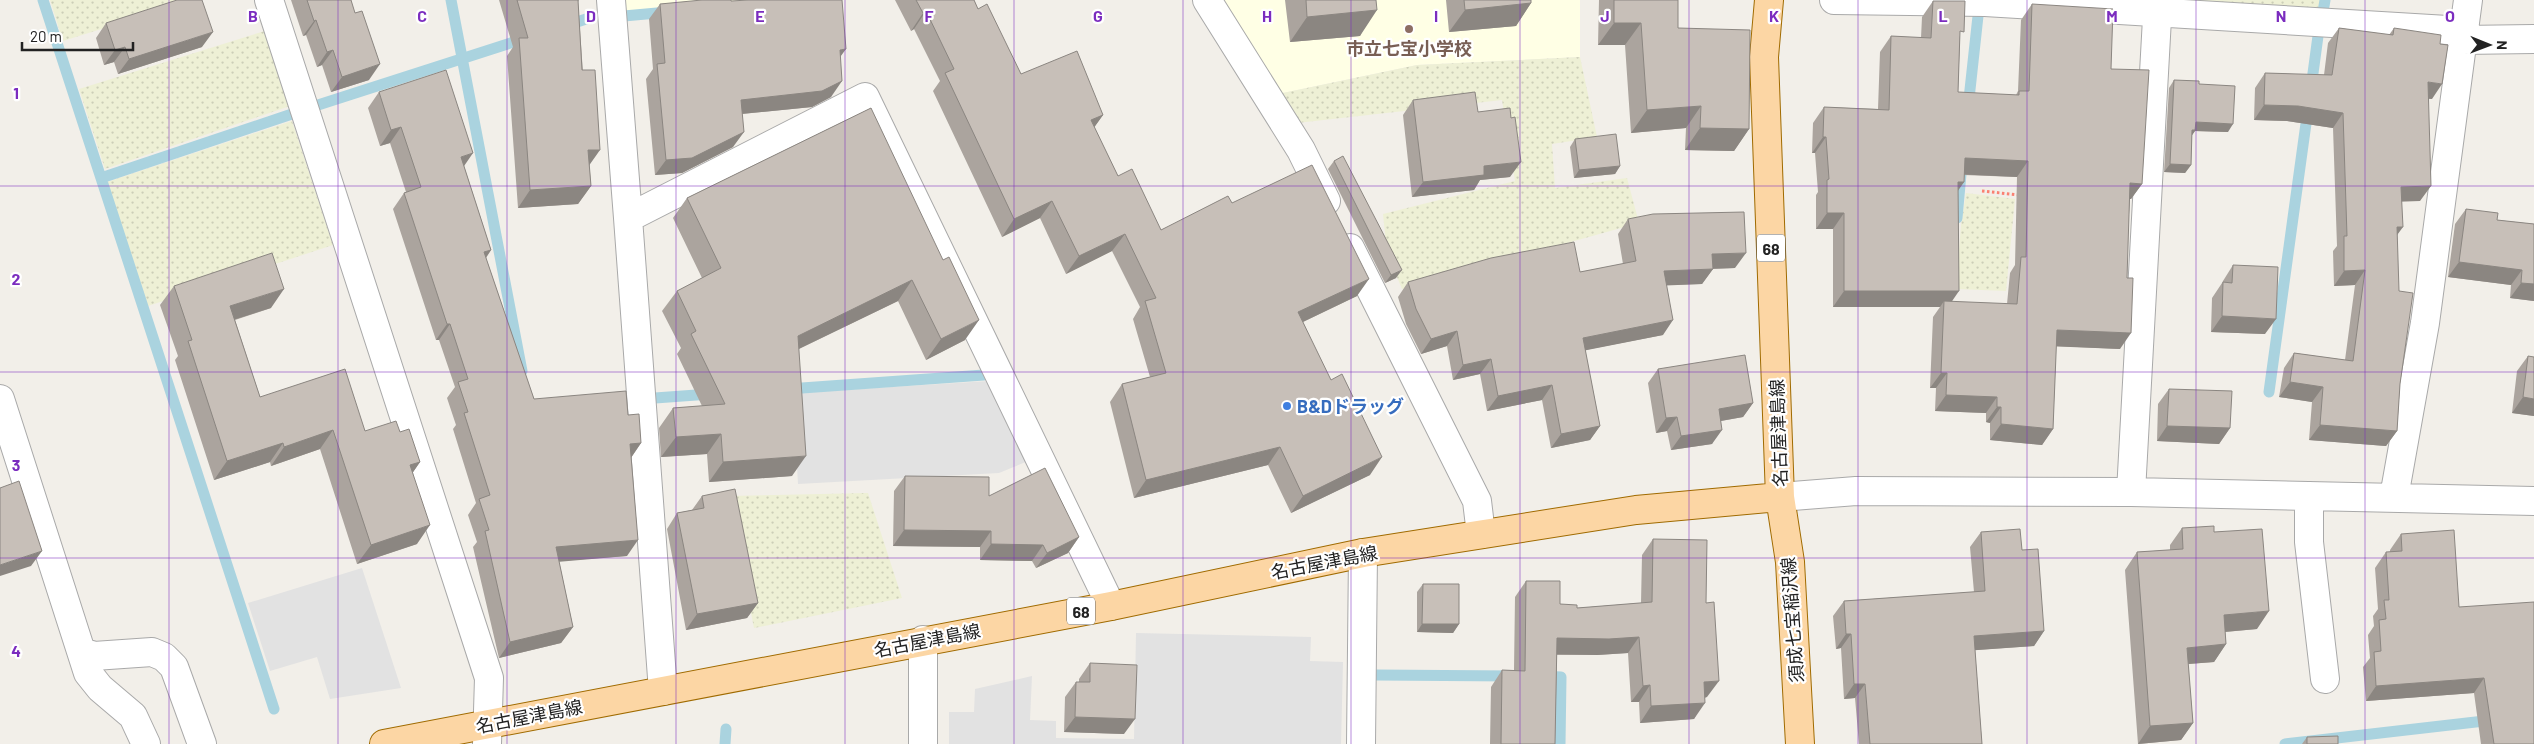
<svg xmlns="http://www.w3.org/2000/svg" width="2534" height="744" font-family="Barlow,'Noto Sans JP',sans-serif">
  <defs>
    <pattern id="farmland-dots" width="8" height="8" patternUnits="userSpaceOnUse" patternTransform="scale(1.25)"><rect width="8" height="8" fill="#eef0d5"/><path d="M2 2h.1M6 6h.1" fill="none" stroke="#ccceb7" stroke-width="1.8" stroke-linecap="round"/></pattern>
  </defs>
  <rect width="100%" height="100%" fill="#f2efe9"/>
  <path fill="#ffffe5" d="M622,0H760L623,13Z
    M1221,0H1580V57L1417,65L1278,94Z"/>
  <path fill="url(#farmland-dots)" d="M50,0H194L63,41Z
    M2173,0H2320L2319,12Z
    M268,30L293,105L105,169L79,89Z
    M1580,57L1597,137L1552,144L1555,188L1627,178L1639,223L1402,289L1387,253L1383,214L1515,181L1502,100L1297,123L1278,94L1417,65Z
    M292,121L333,245L148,306L107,182Z
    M1966,193L2015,199L2006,291L1956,289L1961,225Z
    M868,493L902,598L754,628L728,496Z"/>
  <path fill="#e2e2e2" d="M989,381L1028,461L999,473L798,484L793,393Z
    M362,568L401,688L330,699L317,657L270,671L248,603Z
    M1136,633L1311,637L1310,661L1343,662L1341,744H949V712H974L975,689L1032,676L1030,720L1056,721V738L1134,739Z"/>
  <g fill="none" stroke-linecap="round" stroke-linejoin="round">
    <path stroke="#aad3df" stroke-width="11" d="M43,0L274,709
      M451,0L522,371
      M2323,12L2325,0
      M624,16L668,12
      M565,26L592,17
      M2311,88L2318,36
      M318,105L526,38
      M1968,108L1978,16
      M101,178L292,114
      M1957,218L1961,174
      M788,389L984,375
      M2269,392L2308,109
      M655,398L710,394
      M1376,675L1512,676
      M1543,676L1561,677L1560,744
      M725,744L726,729
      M2285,744L2493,720"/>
    <defs>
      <path id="minor" d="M269,0L489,678L487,744
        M611,0L628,218
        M1207,0L1301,150L1326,201
        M1834,0L1985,2L2464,31
        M2462,40L2534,39
        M1350,248L1477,501L1481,534
        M0,399L88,673L100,688L133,716L146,744
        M2131,492L2158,0
        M2309,496V542L2325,679
        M1780,497L1856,491L2131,492L2534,501
        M2394,497L2425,323L2468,0
        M82,652L94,656L152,652L164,657L174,667L202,744
        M663,691L628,218L865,97L1111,606
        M923,744V640
        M1361,744L1363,553"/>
      <path id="major" d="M1769,0L1764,57L1780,497L1790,562L1800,744
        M384,744L1111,606L1363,553L1636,510L1780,497"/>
    </defs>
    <use href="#minor" stroke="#a9a9a9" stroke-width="30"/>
    <use href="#major" stroke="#a06b00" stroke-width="30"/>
    <path stroke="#fa8072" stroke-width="3" stroke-dasharray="2.5 2.5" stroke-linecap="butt" d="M1982,191L2019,195"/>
    <use href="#minor" stroke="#fff" stroke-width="28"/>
    <use href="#major" stroke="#fcd6a4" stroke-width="28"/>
  </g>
  <path fill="#aba49e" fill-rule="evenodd" d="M291,0H351L369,80L331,92L322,65L317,67L306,35L303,36Z
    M499,0H579L578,2L591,186L578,204L518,208L507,56L513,47Z
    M895,0H974L978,9L1021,74L1103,115L1094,127L1118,176L1161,230L1232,203L1357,296L1303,322L1370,475L1291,513L1268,465L1134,498L1110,402L1122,384L1150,377L1133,319L1140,307L1112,251L1066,274L1040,218L1002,237L933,91L940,81L914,29L911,31Z
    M1285,0H1376L1360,36L1290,42Z
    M1446,0H1531V3L1516,26L1449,32Z
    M1599,0H1678V28L1749,129L1734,151L1685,150L1686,128L1631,133L1625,45H1598Z
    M731,1L840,57L831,97L812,107L742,114L733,147L682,173L655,175L646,79L653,69L649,19L660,4Z
    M1933,1L1960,37L1958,92L2016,95L2018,91L2021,20L2032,4L2111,69L2142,184L2131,199H2130L2120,349L2056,346L2053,429L2042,445L1990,440V423L1986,422V413L1935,411L1936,388H1930L1933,317L1940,307H1833V229H1816V195L1818,192L1815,153H1812L1813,123L1824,107L1878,109L1880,52L1891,36L1921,38L1922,17ZM1964,175L2017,177L2015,265L2010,273L2007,304L1952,302L1958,190L1964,182Z
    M106,23L202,47L118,74L114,62L104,65L96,38Z
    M2339,28L2389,35L2394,28L2432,99H2428L2420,201H2402L2397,235L2400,384L2397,431L2386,446L2309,440L2312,402L2279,397L2284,368L2294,353L2345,360L2355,285L2334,286L2333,251L2337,246L2333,128L2287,121L2254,120L2255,88L2265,73L2324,75L2328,43Z
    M2174,80L2199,84L2228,132L2195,131L2192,135L2191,165L2185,173L2164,172L2169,88Z
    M379,92L464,166L491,250L486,258L534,399L628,415L641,443L631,458L627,556L559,561L573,627L561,643L499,658L473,547L477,542L468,515L476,503L453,429L456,425L447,398L455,387L439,340H436L393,209L404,193L406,192L390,143L380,146L368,108Z
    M1413,100L1478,112L1510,177L1480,180L1474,190L1412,197L1403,115Z
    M871,108L965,340L926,360L898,301L799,349L792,476L709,482L707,454L661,457L659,428L673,408L702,406L677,354L681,348L662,311L677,291L702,278L673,218L687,198Z
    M1575,139L1620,166L1615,174L1574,178L1570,147Z
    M1334,161L1396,278L1385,283L1328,169Z
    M2466,209L2497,220L2534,224V301L2510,298L2511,285L2448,277L2455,224Z
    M1628,219L1735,268L1713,269L1702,284L1666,285L1663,335L1585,350L1600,426L1590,440L1551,448L1542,400L1487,411L1480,374L1453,380L1447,346L1421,354L1406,324L1398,297L1408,282L1580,272L1623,264L1618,234Z
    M2233,265L2265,334L2211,332L2212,298L2222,283L2223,281Z
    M174,286L271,308L235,320L260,397L365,431L400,432L420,462L413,472L417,544L357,564L320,449L271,466L270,462L214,480L175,360L178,356L160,305Z
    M2528,356L2534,416L2512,413L2517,371Z
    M1658,369L1753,403L1743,417L1721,421L1712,444L1671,450L1667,431L1656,433L1648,383Z
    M2169,389L2230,428L2219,444L2157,441L2158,404Z
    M905,476L989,496L1079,537L1068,553L1036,568L1032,561L980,560V547L893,546L894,491Z
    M702,496L758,603L747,618L686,630L667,529L677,513L692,510Z
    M2182,528L2214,532L2257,629L2225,632L2226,644L2214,662L2188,664L2193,723L2181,740L2138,744L2125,570L2137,552L2170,550V545Z
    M1981,532L2022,550L2044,631L2034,646L1975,650L1982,744H1859L1855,698L1844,699L1841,648L1836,649L1833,616L1844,601L1974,592L1970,547Z
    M2401,534L2459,607L2534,744H2481L2474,693L2366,701L2363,667L2370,658L2368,635L2374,626L2373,616L2378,609L2375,568L2386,552H2390V550Z
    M1653,539L1706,603L1707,697L1705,698L1694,719L1640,723L1639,702H1631L1628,653L1597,655H1557L1555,744H1490L1491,687L1502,670H1514L1515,597L1526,581L1560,604L1577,608L1641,603L1642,555Z
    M1423,584L1459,624L1453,633L1417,632V592Z
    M1090,663L1124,734L1064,732L1065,697L1076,682H1079V679Z
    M2307,737L2338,744H2302Z"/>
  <path fill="#8b8681" d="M1531,3L1516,26L1449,32L1465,10Z
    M1377,10L1360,36L1290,42L1307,17Z
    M926,11L914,29L911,31L923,13Z
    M316,20L306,35L303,36L314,21Z
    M1614,23H1641L1625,45H1598Z
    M213,32L202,47L118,74L129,59Z
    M125,47L114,62L104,65L115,50Z
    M846,49L835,64L840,50Z
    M333,50L322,65L317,67L327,52Z
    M380,64L369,80L331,92L342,77Z
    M842,81L831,97L812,107L730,115L741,100Z
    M2428,82L2442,84L2432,99L2418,97Z
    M2264,105L2298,106L2343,113L2333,128L2287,121L2254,120Z
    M1701,106L1686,128L1631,133L1647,110Z
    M1103,115L1091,132V120Z
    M2196,122L2233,124L2228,132L2195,131L2190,138H2186Z
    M401,127L390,143L380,146L391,130Z
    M1700,128L1749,129L1734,151L1685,150Z
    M744,132L733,147L682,173L655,175L666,160Z
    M1823,137H1826L1815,153H1812Z
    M588,150H600L588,167Z
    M473,153L462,169L461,157Z
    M1965,158L2028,161L2017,177L1954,174Z
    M1521,162L1510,177L1480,180L1474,190L1412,197L1423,182L1484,166Z
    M2170,164L2191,165L2185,173L2164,172Z
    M1620,166L1615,174L1574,178L1579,170Z
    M1958,182H1964L1953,198Z
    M2130,183L2142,184L2131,199H2119Z
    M591,186L578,204L518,208L530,190Z
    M2431,186L2420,201L2391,202L2401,187Z
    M1052,201L1040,218L1002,237L1014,219Z
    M1827,213H1844L1833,229H1816Z
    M2397,227H2403L2392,242Z
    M1125,234L1112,251L1066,274L1079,256Z
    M491,250L480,266L484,252Z
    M1746,253L1735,268L1702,269L1712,254Z
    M2459,262L2522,270L2511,285L2448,277Z
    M1713,269L1702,284L1653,286L1664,271Z
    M1402,270L1396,278L1385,283L1391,275Z
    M2365,270L2355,285L2334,286L2344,271Z
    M1369,279L1357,296L1286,330L1298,312Z
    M912,280L898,301L784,356L798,336Z
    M2521,283L2534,284V301L2510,298Z
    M284,289L271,308L217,325L230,306Z
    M1844,291H1959L1948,307L1944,301L1940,307H1833Z
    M2222,316L2276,319L2265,334L2211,332Z
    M979,320L965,340L926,360L941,339Z
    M1673,320L1663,335L1572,353L1583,338Z
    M447,324H450L439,340H436Z
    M2057,330L2131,333L2120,349L2046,346Z
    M1457,331L1447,346L1421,354L1431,339Z
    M1491,359L1480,374L1453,380L1463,365Z
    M1941,373H1947L1936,388H1930Z
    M2290,382L2323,387L2312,402L2279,397Z
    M1552,385L1542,400L1487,411L1498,396Z
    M1946,395L1997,397L1986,413L1935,411Z
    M2523,397L2534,399V416L2512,413Z
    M1753,403L1743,417L1709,423L1719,409Z
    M1997,407H2001L1990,423L1986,422Z
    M1677,417L1667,431L1656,433L1666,418Z
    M2001,424L2053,429L2042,445L1990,440Z
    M2320,425L2397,431L2386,446L2309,440Z
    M1600,426L1590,440L1551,448L1561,434Z
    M2167,426L2230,428L2219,444L2157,441Z
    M333,430L320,449L271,466L284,447Z
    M1722,430L1712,444L1671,450L1681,436Z
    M721,434L707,454L661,457L676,437Z
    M283,443L270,462L214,480L227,461Z
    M641,443L630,459V444Z
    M1280,447L1268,465L1134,498L1146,480Z
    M806,456L792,476L709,482L723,462Z
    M1382,457L1370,475L1291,513L1303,496Z
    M420,462L407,481L410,465Z
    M430,525L417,544L357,564L371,545Z
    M904,530L991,531L980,547L893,546Z
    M1079,537L1068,553L1036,568L1047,553Z
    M638,540L627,556L545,563L556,547Z
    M991,544L1043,545L1032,561L980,560Z
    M42,551L31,566L0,576V565Z
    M758,603L747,618L686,630L697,614Z
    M2269,611L2257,629L2212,633L2224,615Z
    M1422,624H1459L1453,633L1417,632Z
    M573,627L561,643L499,658L510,642Z
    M2044,631L2034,646L1964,651L1974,636Z
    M1846,634H1851L1841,648L1836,649Z
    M1639,637L1628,653L1597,655L1545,654L1557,638Z
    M2226,644L2214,662L2175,665L2187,648Z
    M2484,678L2474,693L2366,701L2376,686Z
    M1719,681L1707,697L1692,698L1704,682Z
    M1854,684H1865L1855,698L1844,699Z
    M1650,685L1639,702H1631L1643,686Z
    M1705,703L1694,719L1640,723L1651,706Z
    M1075,717L1135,719L1124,734L1064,732Z
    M2193,723L2181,740L2138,744L2150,726Z"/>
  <path fill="#c7bfb8" stroke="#8b8681" d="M177,0H202L213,32L129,59L125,47L115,50L106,23Z
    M307,0H351L355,13L362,11L380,64L342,77L333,50L327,52L316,20L314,21Z
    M517,0H578L582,70H595L600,150H588L591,186L530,190L519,38H528Z
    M702,0H731V1L748,0H842L846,49L840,50L842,81L822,91L741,100L744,132L692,158L666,160L657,64L665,63L660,4Z
    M916,0H974L978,9L987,4L1021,74L1077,51L1103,115L1091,120L1118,176L1132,169L1161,230L1228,196L1232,203L1312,165L1369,279L1298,312L1331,380L1342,374L1382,457L1303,496L1280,447L1146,480L1122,384L1166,373L1145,301L1156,298L1125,234L1079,256L1052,201L1014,219L945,73L954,69L926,11L923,13Z
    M1306,0H1376L1377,10L1307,17Z
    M1464,0H1531V3L1465,10Z
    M1614,0H1678V28L1750,30L1749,129L1700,128L1701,106L1647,110L1641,23H1614Z
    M1933,1H1965L1964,32L1960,31L1958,92L2019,95V91H2029L2032,4L2113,9L2111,69L2149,70L2142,184L2130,183L2127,278H2133L2131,333L2057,330L2053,429L2001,424V407H1997V397L1946,395L1947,373H1941L1944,301L2017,304L2021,257H2026L2028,161L1965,158L1964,182H1958L1959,291H1844V213H1827V180L1829,179L1826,137H1823L1824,107L1889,110L1891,36L1931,38Z
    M2339,28L2393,35L2394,28L2441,35L2440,44L2448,45L2442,84L2428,82L2431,186L2401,187L2403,227H2397L2399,291L2413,293L2400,384L2397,431L2320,425L2323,387L2290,382L2294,353L2353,361L2365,270L2344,271V236H2347L2343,113L2298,106L2264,105L2265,73L2332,75Z
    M446,70L473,153L461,157L491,250L484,252L534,399L626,391L628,415L639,414L641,443L630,444L638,540L556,547L573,627L510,642L485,531L489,530L479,499L490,495L464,413L468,412L458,382L468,379L450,324H447L404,193L421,187L401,127L391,130L379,92Z
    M2174,80L2199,81V84L2235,86L2233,124L2196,122L2195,130H2192L2191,165L2170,164Z
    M1475,92L1478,112L1510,108L1511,118L1515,117L1521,162L1484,166V175L1423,182L1413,100Z
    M871,108L943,260L949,257L979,320L941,339L912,280L798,336L806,456L723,462L721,434L676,437L673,408L725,404L691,334L696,331L677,291L721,268L687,198Z
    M1616,134L1620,166L1579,170L1575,139Z
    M1343,156L1402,270L1391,275L1334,161Z
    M2466,209L2498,213L2497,220L2534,224V284L2521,283L2522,270L2459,262Z
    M1744,212L1746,253L1712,254L1713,269L1664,271L1673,320L1583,338L1600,426L1561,434L1552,385L1498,396L1491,359L1463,365L1457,331L1431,339L1416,309L1408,282L1491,258L1574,242L1580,272L1636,261L1628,219L1653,214Z
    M272,253L284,289L230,306L260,397L345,369L365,431L396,421L400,432L409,429L420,462L410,465L430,525L371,545L333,430L284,447L283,443L227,461L188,341L192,340L174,286Z
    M2233,265L2278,267L2276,319L2222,316L2223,282L2232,283Z
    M1745,355L1753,403L1719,409L1722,430L1681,436L1677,417L1666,418L1658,369Z
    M2528,356L2534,357V399L2523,397Z
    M2169,389L2232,391L2230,428L2167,426Z
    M1045,468L1079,537L1047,553L1043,545L991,544V531L904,530L905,476L989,477V496Z
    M19,481L42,551L0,565V488Z
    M735,489L758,603L697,614L677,513L704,508L702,496Z
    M2214,526V532L2262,529L2269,611L2224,615L2226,644L2187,648L2193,723L2150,726L2137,552L2183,549L2182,528Z
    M2020,529L2022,550L2038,549L2044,631L1974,636L1982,744H1870L1865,684H1854L1851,634H1846L1844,601L1985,591L1981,532Z
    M2454,530L2459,607L2534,602V744H2494L2484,678L2376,686L2374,652L2381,651L2379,620L2386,619L2384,600H2389L2386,552L2402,551L2401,534Z
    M1653,539L1707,540L1706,603L1714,602L1719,681L1704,682L1705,703L1651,706L1650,685L1643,686L1639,637L1609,639L1557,638L1555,744H1501L1502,670L1525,671L1526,581H1560V604L1577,605V608L1652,602Z
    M1423,584H1459V624H1422Z
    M1090,663L1137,665L1135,719L1075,717L1076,682H1090Z
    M2338,736V744H2307V737Z"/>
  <path fill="none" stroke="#7b2cbf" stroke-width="1" stroke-opacity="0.55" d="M169,0V744M338,0V744M507,0V744M676,0V744M845,0V744M1014,0V744M1183,0V744M1351,0V744M1520,0V744M1689,0V744M1858,0V744M2027,0V744M2196,0V744M2365,0V744M0,186H2534M0,372H2534M0,558H2534"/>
  <circle fill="#8d6e63" stroke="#fff" stroke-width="2" cx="1409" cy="29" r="5"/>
  <circle fill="#3f7fe0" stroke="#fff" stroke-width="2" cx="1287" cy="406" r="5"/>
  <g text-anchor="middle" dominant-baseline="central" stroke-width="4.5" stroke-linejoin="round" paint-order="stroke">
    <g fill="#fff" stroke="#646464" stroke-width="1">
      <rect x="1757" y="234.5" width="28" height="27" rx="4"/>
      <rect x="1067" y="597.5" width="28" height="27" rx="4"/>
    </g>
    <g font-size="16" font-weight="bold" fill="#222">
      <text x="1771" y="248">68</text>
      <text x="1081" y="611">68</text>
    </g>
    <g font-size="18" font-weight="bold" fill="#785e54" stroke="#fff">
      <text x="1409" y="48">市立七宝小学校</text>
    </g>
    <g font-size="18" font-weight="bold" fill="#366cbe" stroke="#fff" text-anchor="start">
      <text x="1297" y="406">B&amp;Dドラッグ</text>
    </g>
    <g font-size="18" fill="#222" stroke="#fff">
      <text transform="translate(1778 433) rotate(-92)">名古屋津島線</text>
      <text transform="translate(1324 562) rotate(-11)">名古屋津島線</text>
      <text transform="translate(1792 620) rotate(-94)">須成七宝稲沢線</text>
      <text transform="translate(927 640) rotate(-11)">名古屋津島線</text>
      <text transform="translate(529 716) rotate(-11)">名古屋津島線</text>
    </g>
  </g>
  <g font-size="16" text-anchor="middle" font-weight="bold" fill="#7b2cbf" stroke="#fff" stroke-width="4.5" stroke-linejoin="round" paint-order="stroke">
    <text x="253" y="22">B</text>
    <text x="422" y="22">C</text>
    <text x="591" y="22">D</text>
    <text x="760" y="22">E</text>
    <text x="929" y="22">F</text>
    <text x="1098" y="22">G</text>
    <text x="1267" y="22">H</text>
    <text x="1436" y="22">I</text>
    <text x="1605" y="22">J</text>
    <text x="1774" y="22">K</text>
    <text x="1943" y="22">L</text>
    <text x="2112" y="22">M</text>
    <text x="2281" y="22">N</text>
    <text x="2450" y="22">O</text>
    <text x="16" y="99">1</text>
    <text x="16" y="285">2</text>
    <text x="16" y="471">3</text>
    <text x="16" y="657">4</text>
  </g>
  <g transform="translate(2489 45) rotate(91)" stroke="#ffffff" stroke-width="4" paint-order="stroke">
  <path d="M0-4L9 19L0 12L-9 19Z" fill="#222222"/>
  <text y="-8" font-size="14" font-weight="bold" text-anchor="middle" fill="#222222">N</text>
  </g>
  <path d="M22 42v8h111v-8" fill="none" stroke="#222222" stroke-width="2.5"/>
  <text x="30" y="42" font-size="15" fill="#222222" stroke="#ffffff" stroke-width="4" paint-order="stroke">20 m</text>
</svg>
